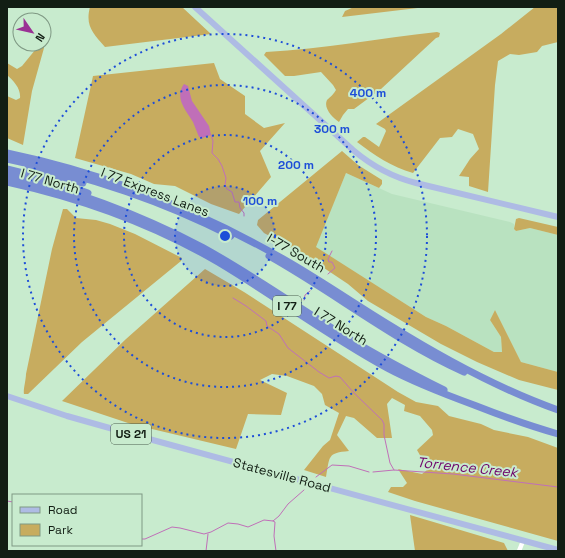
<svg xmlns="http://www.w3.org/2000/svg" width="565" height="558" font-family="'Space Grotesk',sans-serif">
  <rect width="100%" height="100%" fill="#c8ebce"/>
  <path fill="#b9e2c0" d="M346,173L392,194L510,222L514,224V229L516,231L530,228L558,235V372L521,362L495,310L490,320L501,337L502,352H494L446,326L426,317L315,247Z"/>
  <path fill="#c7ac5f" d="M90,7H182L211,34L105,47C93,33 85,26 90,7Z
    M354,7H426L342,17L345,11Z
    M535,7H558V42L542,46L537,52L519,55L510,54L498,61L495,85L488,192L469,186V177L459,176L470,159L479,149L473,134L458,129L452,137L440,138L413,173C392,167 374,155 357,142L363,137H365L379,147L386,131L385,129L376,124L501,34Z
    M437,32L440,33L439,37L436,38L381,89L354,109H348L343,115L339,122C333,118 323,108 327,100C330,97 334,94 336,90L333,85L321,72L294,76H285L264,55L266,52C323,49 380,38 437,32Z
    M40,44H44V48L32,91L23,145L7,138V96L16,100L20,98C21,89 14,81 7,75V63L17,69L22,66Z
    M214,63L220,79L245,96V114L264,128L285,123L260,151L271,177L239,214L211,204L175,186L154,184L131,174L75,158L93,76Z
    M342,151L358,165L382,180V184L379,188L346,173L316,247L426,317L446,326L494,352H502L501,337L490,320L495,310L521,362L558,372V390L519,380L477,362L441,344L368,301L348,284L303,254L264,233L257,225L258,220Z
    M63,209H67L76,218L96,220L110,224L135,234L182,258L181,261L82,342L28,394H24C23,390 26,380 26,374L52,249Z
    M519,218L558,227V235L530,228L516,231L514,229L516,219Z
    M205,269L244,292L398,392L416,402L438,406L449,416L481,424L494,430L528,437L558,448V541L415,501L388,492L391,487H403L407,483L398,469L422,474L431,467L421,457L417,450L433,435L432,430L420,416L404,411L405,405L392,398L387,404L392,438H377L354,418L346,416L337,435L349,451C327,453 330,456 326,477L304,470L323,446L330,440L339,413L325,405L322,394L314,386L287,376L272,374L260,380L287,393L281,415L248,414L236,449L131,424L62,401L126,339Z
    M410,515L504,543L508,551H415Z"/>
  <path fill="#c06fb8" d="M184,84L188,86L192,101L209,126L211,135L202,138L199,137C197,132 195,127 193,122C186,110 174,98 184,84Z"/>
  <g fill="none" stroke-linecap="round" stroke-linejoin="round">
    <path stroke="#c06fb8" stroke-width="1" d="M211,135L213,141L212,153L218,159L222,166L226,178L225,185L227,189L232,192L235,202H239L240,208L244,213V216
      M328,274L335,268L332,262H329L328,259L332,251
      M233,298L246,306L266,321L267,326L279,334L288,348L319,372L329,378L336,376L340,377L354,393L382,420L384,424V435L390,463L394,470
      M304,300L305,295L310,291
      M373,472L394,470L453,474L558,487
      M316,477L332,465L349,466L369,472
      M7,501L13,502
      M273,521L275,522L274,536L276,551
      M141,539H145L172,527L180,528L204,534L211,532L228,523L238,524L248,527L264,520L273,521L279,516L288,504L304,490
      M206,551L208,534"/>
    <path stroke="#fff" stroke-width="4.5" d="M519,551L523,541"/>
    <path stroke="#aebbe4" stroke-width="6" d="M195,7L353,150C372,166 392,177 416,183L558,217
      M7,396L67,416L138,436L558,550"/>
    <path stroke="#788dd2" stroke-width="7" d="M7,153C108,174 203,212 292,264C326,284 358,306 391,326C444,359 499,389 558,410
      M7,159C84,175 161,200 231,236
      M7,169L51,180L88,193
      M27,169L83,183
      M7,175C75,190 140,215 202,247C251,274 296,306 343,335C376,355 410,373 444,390
      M7,182C80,198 153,224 218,262C275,296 328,336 387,368C415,383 444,394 474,405C502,416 530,426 558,434
      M269,256C335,293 395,341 464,372"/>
  </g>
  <circle cx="225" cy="236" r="50" fill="#1d4ed8" fill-opacity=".12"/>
  <g fill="none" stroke="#1d4ed8" stroke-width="2" stroke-dasharray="2 4">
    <circle cx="225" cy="236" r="50"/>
    <circle cx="225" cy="236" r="101"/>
    <circle cx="225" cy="236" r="151"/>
    <circle cx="225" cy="236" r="202"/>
  </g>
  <g text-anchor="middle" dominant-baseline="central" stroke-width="4" stroke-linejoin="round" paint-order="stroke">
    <g fill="#c8ebce" stroke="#495c4c" stroke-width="1">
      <rect x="273" y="296" width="28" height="20" rx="3"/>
      <rect x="111" y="424" width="40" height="20" rx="3"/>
    </g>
    <g font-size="12" font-weight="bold" fill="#121e14">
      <text x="287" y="306">I 77</text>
      <text x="131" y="434">US 21</text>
    </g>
    <g font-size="13" fill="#121e14" stroke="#c8ebce">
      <text transform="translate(50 181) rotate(16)">I 77 North</text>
      <text transform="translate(155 192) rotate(21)">I 77 Express Lanes</text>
      <text transform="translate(296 253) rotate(30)">I-77 South</text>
      <text transform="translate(341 326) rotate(32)">I 77 North</text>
      <text transform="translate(282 475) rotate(15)">Statesville Road</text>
    </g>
    <g font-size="14" font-style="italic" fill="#70056c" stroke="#c8ebce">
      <text transform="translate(467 467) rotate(6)">Torrence Creek</text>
    </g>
  </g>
  <circle cx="225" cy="236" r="6" fill="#1d4ed8" stroke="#c8ebce" stroke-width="2"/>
  <g font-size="12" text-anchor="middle" font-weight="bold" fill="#1d4ed8" stroke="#c8ebce" stroke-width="4" stroke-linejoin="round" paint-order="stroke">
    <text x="368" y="97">400 m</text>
    <text x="332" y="133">300 m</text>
    <text x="296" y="169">200 m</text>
    <text x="260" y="205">100 m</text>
  </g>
  <rect width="565" height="558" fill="none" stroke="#121e14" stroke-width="16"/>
  <rect x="12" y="494" width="130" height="52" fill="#c8ebce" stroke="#7f9984"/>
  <rect x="20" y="507" width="20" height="6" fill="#aebbe4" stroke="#7f9984"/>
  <text x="48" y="514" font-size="12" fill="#121e14">Road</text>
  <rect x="20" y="524" width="20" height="12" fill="#c7ac5f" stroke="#7f9984"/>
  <text x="48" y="534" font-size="12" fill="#121e14">Park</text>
  <g transform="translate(32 32) rotate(124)"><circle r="19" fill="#c8ebce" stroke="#7f9984"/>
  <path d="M0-3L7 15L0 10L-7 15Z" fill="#9a3194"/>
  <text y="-6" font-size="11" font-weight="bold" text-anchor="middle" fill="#121e14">N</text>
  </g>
</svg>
